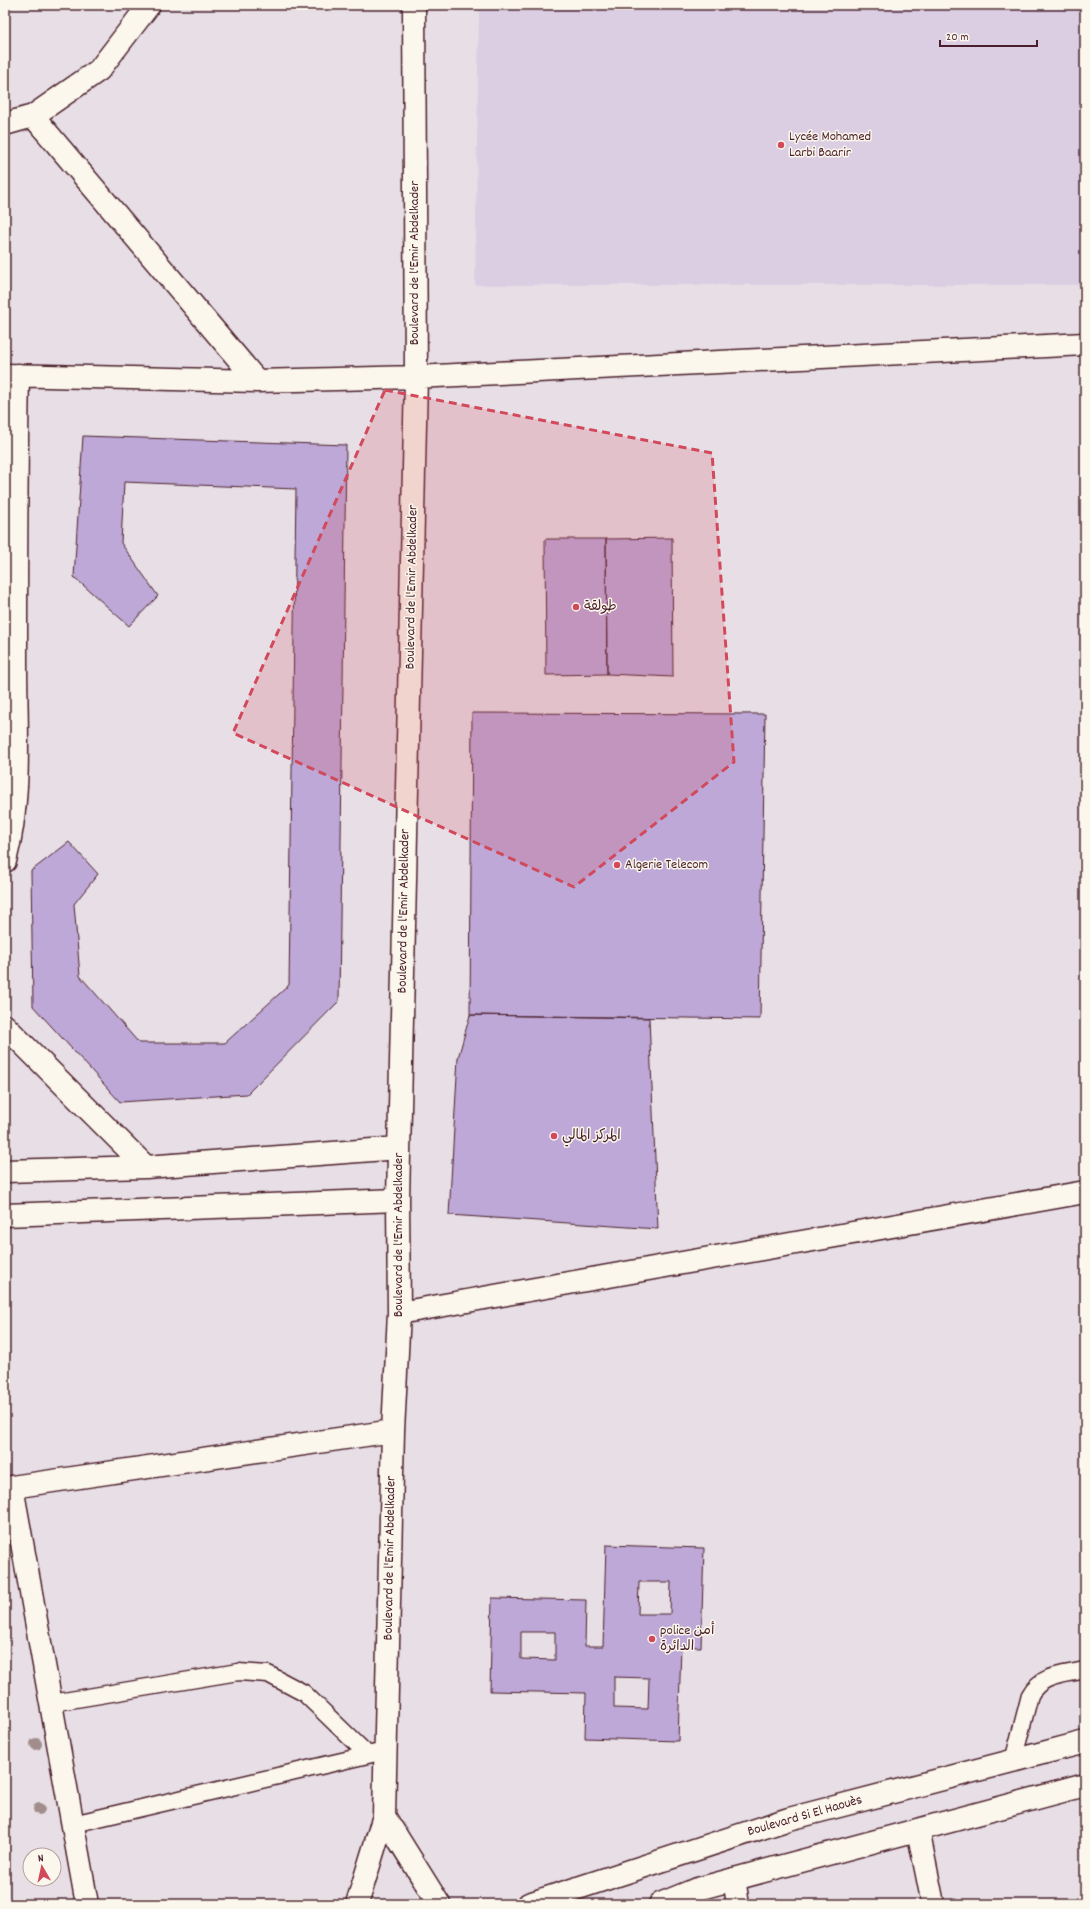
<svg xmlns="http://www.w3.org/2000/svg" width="1090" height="1909" font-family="Dekko,'Playpen Sans Arabic',sans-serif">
  <rect width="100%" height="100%" fill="#e8dfe6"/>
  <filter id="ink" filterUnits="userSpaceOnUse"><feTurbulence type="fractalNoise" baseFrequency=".025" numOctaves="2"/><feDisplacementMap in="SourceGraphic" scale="8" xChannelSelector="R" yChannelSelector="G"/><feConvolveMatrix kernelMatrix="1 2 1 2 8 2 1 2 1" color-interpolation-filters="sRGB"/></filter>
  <g filter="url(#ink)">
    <path fill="#dbcee2" d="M479,5H1085V285H475Z"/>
    <path fill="#bda8d7" stroke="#4a1f2b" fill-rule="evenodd" d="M83,436L346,445L339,1001L247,1094L120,1102L33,1006L31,871L69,842L98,874L74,904L80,976L139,1043H225L289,985L296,489L124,482L121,543L158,596L129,626L74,577Z
      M672,538L673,677L607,674L606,539Z
      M545,539H606L607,674L546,675Z
      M472,713L765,714L760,1019L470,1015Z
      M470,1015L649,1018L658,1229L449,1215L458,1058Z
      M606,1545L704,1548L701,1647L681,1646L678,1741L585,1738L586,1693L490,1691L492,1598L586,1600L585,1646H603ZM639,1582H671L670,1614H638ZM521,1632H555V1660L521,1659ZM614,1677L649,1678L648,1709L614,1708Z"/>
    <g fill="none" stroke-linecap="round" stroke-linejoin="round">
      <defs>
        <path id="lane" d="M52,1703L238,1672L268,1674L304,1693L368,1755
          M1013,1761L1030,1695C1041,1674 1064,1675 1085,1670
          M73,1824L376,1753"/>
        <path id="street" d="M33,116L257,381
          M5,124L33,116L99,70L149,5
          M5,375L257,381L416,377L1085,344
          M5,861C22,797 16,729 16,663C16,567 16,471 18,375
          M5,1026L146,1167
          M5,1171L146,1167L399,1148
          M5,1215L398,1200
          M399,1313L1085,1192
          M12,1487L87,1904
          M5,1488L393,1431
          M384,1816L439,1904
          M918,1830L933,1904
          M734,1879L738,1904
          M357,1904L384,1816L393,1431L399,1313L398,1200L416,377L414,5"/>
        <path id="primary" d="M529,1904L789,1819L1085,1742
          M660,1904L697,1889L1085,1785"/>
      </defs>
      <use href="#lane" stroke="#4a1f2b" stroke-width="19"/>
      <use href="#street" stroke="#4a1f2b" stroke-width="25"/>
      <use href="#primary" stroke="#4a1f2b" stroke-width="25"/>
      <use href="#lane" stroke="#fbf7ec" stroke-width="16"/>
      <use href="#street" stroke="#fbf7ec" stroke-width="22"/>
      <use href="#primary" stroke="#fbf7ec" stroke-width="22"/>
    </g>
    <g fill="#a18e8c">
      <circle cx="36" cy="1744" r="6"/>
      <circle cx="39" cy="1809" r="6"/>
    </g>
  </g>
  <path fill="#d1495b" fill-opacity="0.2" stroke="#d1495b" stroke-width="3" stroke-dasharray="8 5" stroke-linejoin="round" d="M385,390L712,453L734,762L574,887L233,733Z"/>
  <g fill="#d1495b" stroke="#fbf7ec" stroke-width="1.5">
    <circle cx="781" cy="145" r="4"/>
    <circle cx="576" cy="607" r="4"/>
    <circle cx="617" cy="865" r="4"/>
    <circle cx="554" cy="1136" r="4"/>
    <circle cx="652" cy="1639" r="4"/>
  </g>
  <g text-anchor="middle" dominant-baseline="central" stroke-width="3" stroke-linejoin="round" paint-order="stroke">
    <g font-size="14" fill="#4a1f2b" stroke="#fbf7ec" text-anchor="start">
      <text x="789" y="137">Lycée Mohamed<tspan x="789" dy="16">Larbi Baarir</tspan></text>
      <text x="584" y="607">طولقة</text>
      <text x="625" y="865">Algerie Telecom</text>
      <text x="562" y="1136">المركز المالي</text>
      <text x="660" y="1631">police أمن<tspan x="660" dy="16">الدائرة</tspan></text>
    </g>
    <g font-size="14" fill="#4a1f2b" stroke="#fbf7ec">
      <text transform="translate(415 263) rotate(-90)">Boulevard de l'Emir Abdelkader</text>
      <text transform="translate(412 587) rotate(-89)">Boulevard de l'Emir Abdelkader</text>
      <text transform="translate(404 911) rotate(-89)">Boulevard de l'Emir Abdelkader</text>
      <text transform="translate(399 1235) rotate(-90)">Boulevard de l'Emir Abdelkader</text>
      <text transform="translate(390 1558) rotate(-89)">Boulevard de l'Emir Abdelkader</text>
      <text transform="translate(805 1816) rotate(-16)">Boulevard Si El Haouès</text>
    </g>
  </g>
  <rect width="1090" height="1909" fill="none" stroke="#fbf7ec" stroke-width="20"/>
  <rect x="10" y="10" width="1070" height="1889" fill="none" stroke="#4a1f2b" stroke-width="1.5" filter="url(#ink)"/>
  <g transform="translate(42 1867) rotate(351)"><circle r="19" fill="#fbf7ec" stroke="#b4a19f"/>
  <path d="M0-3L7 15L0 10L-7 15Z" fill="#d1495b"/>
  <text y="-6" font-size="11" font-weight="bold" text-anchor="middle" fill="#4a1f2b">N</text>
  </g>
  <path d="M940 40v6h97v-6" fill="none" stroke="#4a1f2b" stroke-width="2"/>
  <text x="946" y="40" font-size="12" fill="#4a1f2b" stroke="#fbf7ec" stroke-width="3" paint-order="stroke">20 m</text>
</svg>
